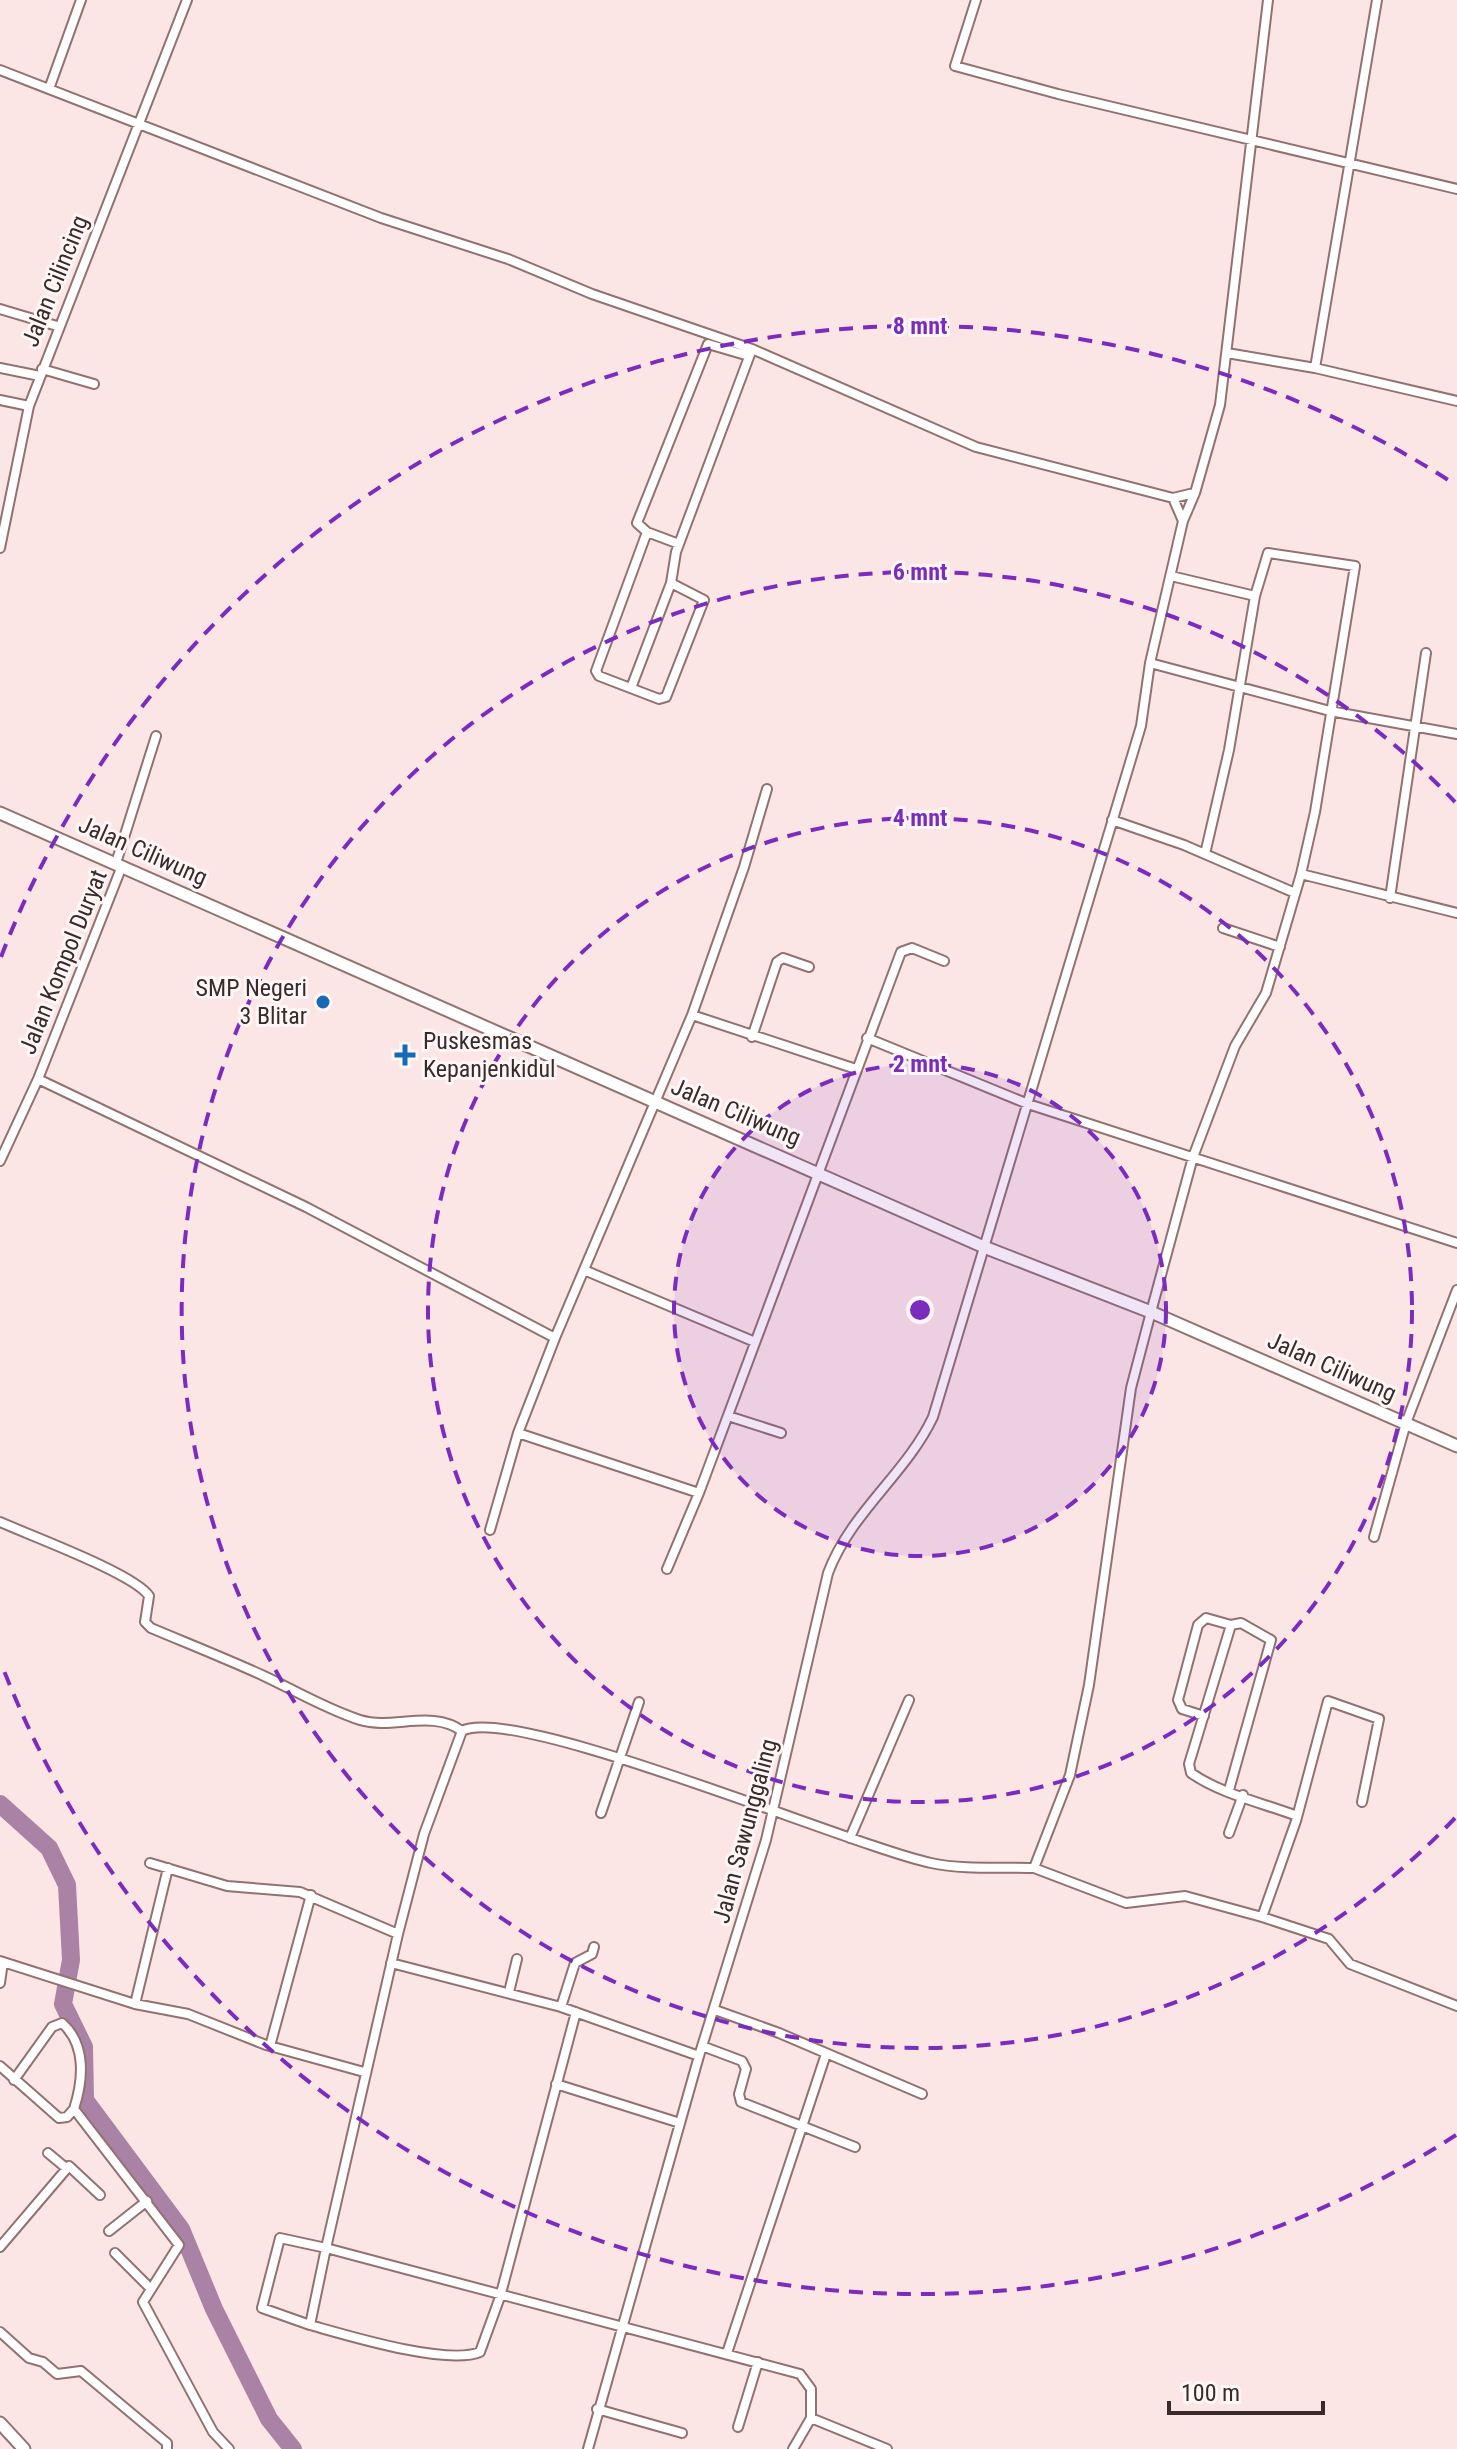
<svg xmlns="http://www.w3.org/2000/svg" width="1457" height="2449" font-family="'Roboto Condensed',sans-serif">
  <rect width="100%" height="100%" fill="#fce6e5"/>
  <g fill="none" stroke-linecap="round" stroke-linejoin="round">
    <path stroke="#a982a5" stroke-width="18" d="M0,1804L49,1848L67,1885L71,1960L63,2004L84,2047L85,2100L181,2229L214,2309L269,2419L293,2449"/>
    <defs>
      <path id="street" d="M976,0L955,66L1058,94L1457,189
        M0,70L381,218L508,259L592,294L752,349L976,447L1173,498L1194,493
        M49,89L81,0
        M0,309L57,326
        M1227,353L1315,368L1457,401
        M0,368L40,376
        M1315,368L1377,0
        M42,369L94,384
        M0,400L29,406
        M1173,498L1183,521
        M647,532L596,671L599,676L659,699L666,697L704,600L671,583
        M679,544L647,532L637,523L708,344L749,356
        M0,548L29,406L187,0
        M1171,576L1255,596L1229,750L1205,854
        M1150,663L1330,711L1457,734
        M631,688L671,583L676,552L752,349
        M1112,820L1184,845L1295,893
        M116,863L156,736
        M1301,874L1457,913
        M1390,898L1426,653
        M1223,928L1280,947
        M692,1015L856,1069
        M752,1037L777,962L783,958L809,967
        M867,1038L1028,1104L1457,1243
        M38,1079L306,1207L555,1338
        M0,1161L38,1079L122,866
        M584,1270L755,1342
        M728,1416L781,1433
        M518,1433L699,1493
        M0,1522C29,1535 135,1574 149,1596L145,1622L151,1628C189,1644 227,1659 264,1676C296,1691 326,1709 360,1720C393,1730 432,1709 462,1731C515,1703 851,1846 931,1863C963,1870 1000,1867 1034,1868L1070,1775L1089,1685L1131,1388L1151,1312L1193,1157L1235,1046L1266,993L1301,874L1315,812L1355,566L1268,553L1255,596
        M490,1530L518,1433L555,1338L692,1015L744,867L767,789
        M1374,1537L1406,1423L1457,1290
        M667,1569L699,1493L901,952L912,948L944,961
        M1204,1716L1182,1709L1178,1700L1198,1625L1206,1618L1231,1625
        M462,1731L424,1834L398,1934L326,2248L800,2374L811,2389V2418
        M1229,1790L1271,1640L1241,1623L1231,1625L1189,1764L1191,1773C1221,1794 1263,1803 1297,1816
        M601,1813L639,1702
        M1229,1833L1243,1795
        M850,1838L909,1700
        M150,1863L227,1886L300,1892L398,1934
        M1034,1868L1126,1903L1185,1896L1262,1917L1296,1821L1328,1701L1379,1719L1362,1802
        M1262,1917L1329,1939L1350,1964L1457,2006
        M0,1961L135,2004L188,2014L266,2045L364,2072
        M391,1963L561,2007L699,2056
        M0,1983L3,1962
        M509,1992L517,1959
        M135,2004L168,1868
        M561,2007L575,1963L592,1954L594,1947
        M715,2010L779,2033L922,2094
        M270,2046L311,1895
        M702,2046L742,2061L746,2069L739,2094L741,2102L855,2147
        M0,2066L59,2118L67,2117L74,2109L179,2245L143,2302L213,2432L229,2449
        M14,2080L52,2027L62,2023C87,2045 83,2081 74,2109
        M556,2084L680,2123
        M48,2153L66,2168
        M109,2231L147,2201
        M0,2247L69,2166L100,2195
        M115,2253L151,2289
        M310,2325L262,2308L280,2238L326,2248L310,2325C346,2335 447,2366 480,2352L500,2297L576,2012
        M0,2332L29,2358L43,2362L57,2374L81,2371L167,2443V2449
        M727,2353L826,2054
        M597,2409L682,2433
        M811,2418L887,2449
        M738,2427L758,2362
        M588,2449L699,2056L766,1840L828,1573C851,1512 906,1474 933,1417L1141,726L1150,663L1183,521L1195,493L1220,405L1268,0
        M793,2449L811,2418"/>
      <path id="secondary" d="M0,813L984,1247L1151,1312L1457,1446
        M0,2423L24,2449"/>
    </defs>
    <use href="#street" stroke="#917270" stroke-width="12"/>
    <use href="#secondary" stroke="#917270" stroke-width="15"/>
    <use href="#street" stroke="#fff" stroke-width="8"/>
    <use href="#secondary" stroke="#fff" stroke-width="11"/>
  </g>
  <circle cx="920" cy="1310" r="246" fill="#7b2cbf" fill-opacity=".12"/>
  <g fill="none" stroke="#7b2cbf" stroke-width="4" stroke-dasharray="14 10">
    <circle cx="920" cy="1310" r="246"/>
    <circle cx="920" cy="1310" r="492"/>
    <path d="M1455 1818A738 738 0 1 1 1455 802"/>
    <path d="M1456 2135A984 984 0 0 1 1 1663M1 957A984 984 0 0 1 1456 485"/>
  </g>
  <g fill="#176ab8" stroke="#fff7f7" stroke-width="3">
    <circle cx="323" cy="1002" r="8"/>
    <path d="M401 1043h8v8h8v8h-8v8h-8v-8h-8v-8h8z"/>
  </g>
  <g text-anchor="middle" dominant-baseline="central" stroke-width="6" stroke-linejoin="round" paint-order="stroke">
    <g font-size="24" fill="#382b2a" stroke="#fff7f7">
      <text transform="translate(55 281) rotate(-68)">Jalan Cilincing</text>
      <text transform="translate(143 851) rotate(24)">Jalan Ciliwung</text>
      <text transform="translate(63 962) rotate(-68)">Jalan Kompol Duryat</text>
      <text transform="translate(736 1112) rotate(23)">Jalan Ciliwung</text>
      <text transform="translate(1332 1367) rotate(24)">Jalan Ciliwung</text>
      <text transform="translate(745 1831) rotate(-75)">Jalan Sawunggaling</text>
    </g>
    <g font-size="24" fill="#382b2a" stroke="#fff7f7" text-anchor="end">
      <text x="307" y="988">SMP Negeri<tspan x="307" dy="28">3 Blitar</tspan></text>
      <text x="423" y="1041" text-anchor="start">Puskesmas<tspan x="423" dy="28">Kepanjenkidul</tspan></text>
    </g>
  </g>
  <circle cx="920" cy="1310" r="12" fill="#7b2cbf" stroke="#fff7f7" stroke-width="4"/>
  <g font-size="24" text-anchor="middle" font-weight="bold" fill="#7b2cbf" stroke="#fff7f7" stroke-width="6" stroke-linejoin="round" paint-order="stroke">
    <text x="920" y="334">8 mnt</text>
    <text x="920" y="580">6 mnt</text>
    <text x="920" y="826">4 mnt</text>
    <text x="920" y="1072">2 mnt</text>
  </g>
  <path d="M1169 2401v12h154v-12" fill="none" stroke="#382b2a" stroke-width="4"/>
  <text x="1181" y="2401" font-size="24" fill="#382b2a" stroke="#fff7f7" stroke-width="6" paint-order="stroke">100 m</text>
</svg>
